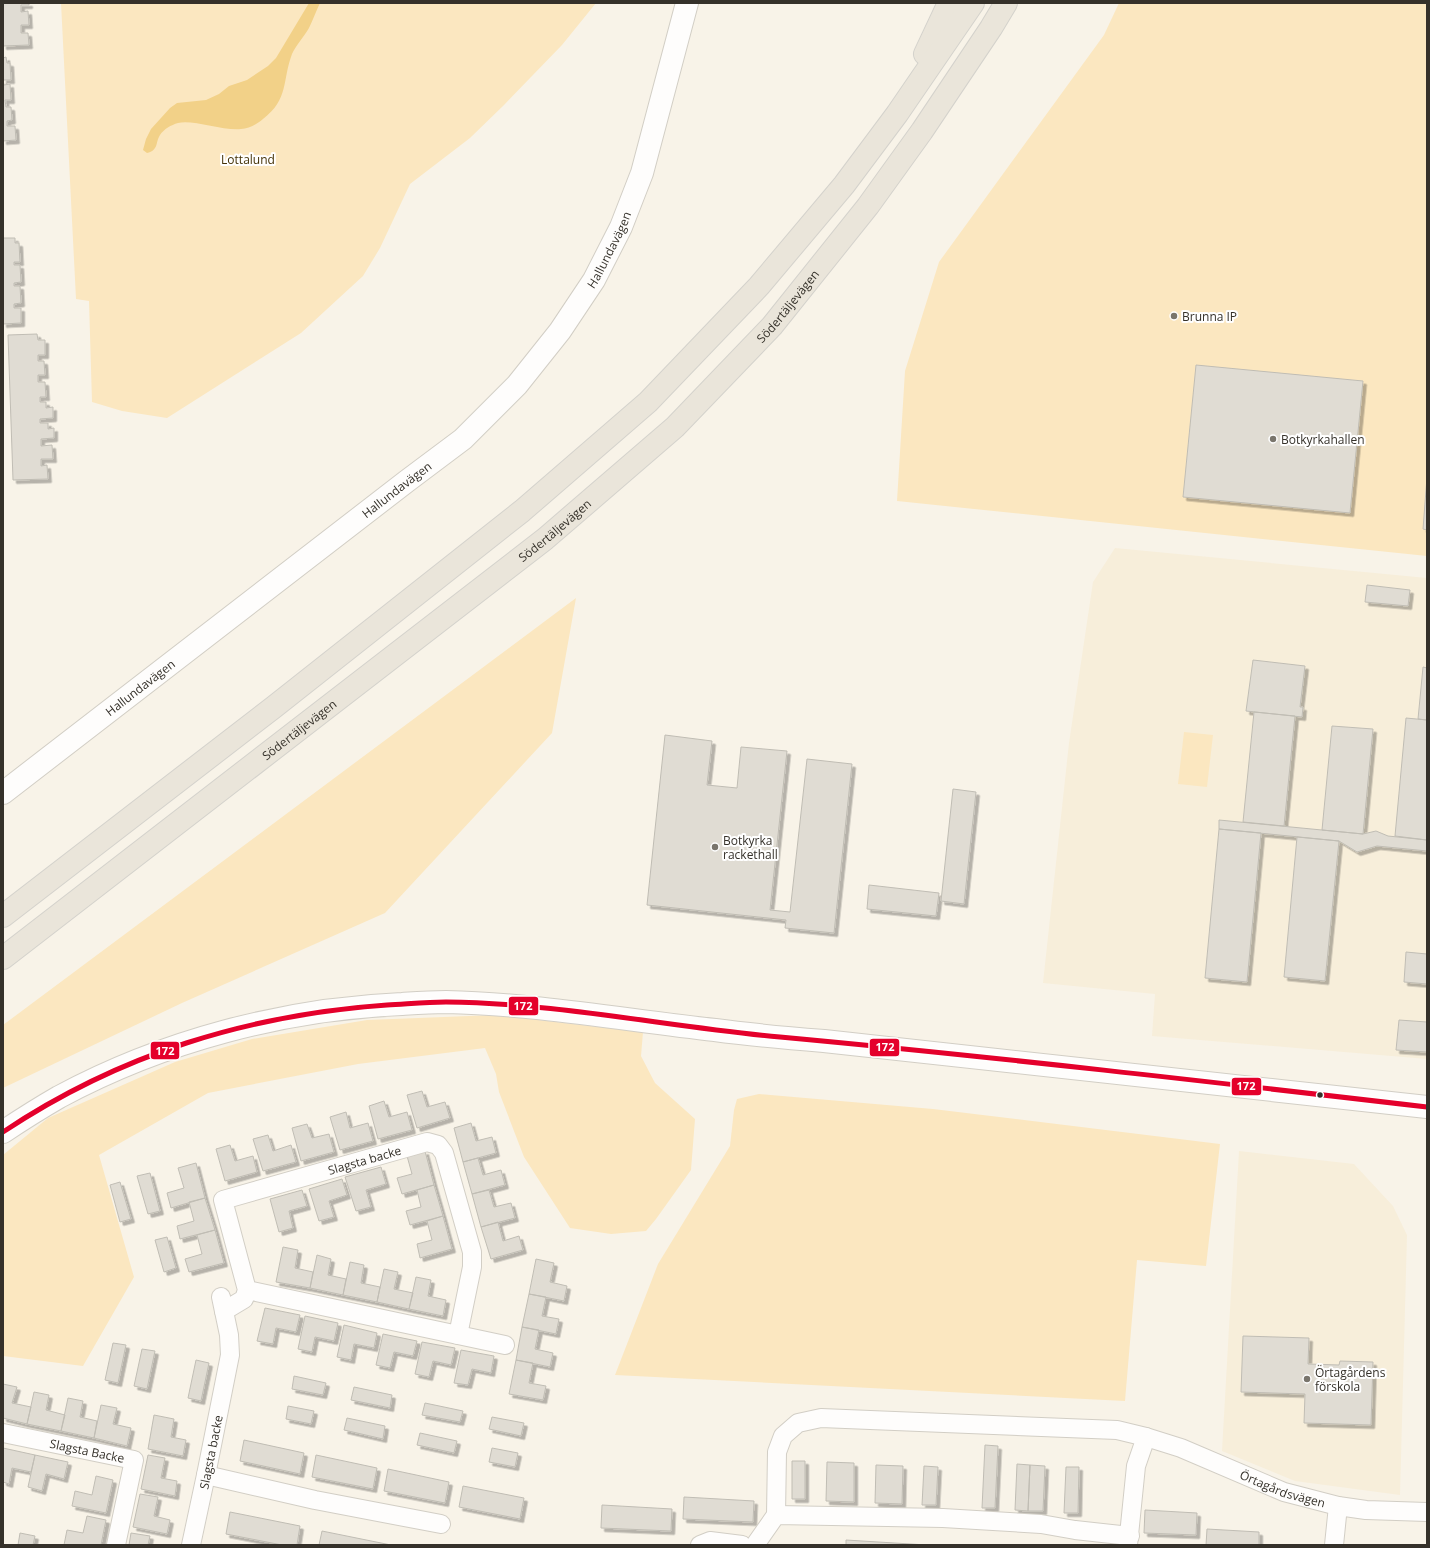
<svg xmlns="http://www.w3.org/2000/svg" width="1430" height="1548" font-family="'Open Sans',sans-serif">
  <defs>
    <filter id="shadow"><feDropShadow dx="3.5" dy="3.5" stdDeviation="0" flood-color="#0004"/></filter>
  </defs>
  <rect width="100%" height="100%" fill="#f8f3e8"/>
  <path fill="#f7eeda" d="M1115,548L1427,578V1059L1152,1036L1155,994L1043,983L1069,743L1093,582Z
    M1239,1151L1354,1164L1393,1206L1407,1235L1400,1495L1295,1481L1222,1451Z"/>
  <path fill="#fbe7c0" d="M61,3H596L562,45L504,105L470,138L410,184L380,248L363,276L301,333L167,418L122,411L92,402L89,301L76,299Z
    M1119,3H1427V556L897,501L905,371L939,262L1104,35Z
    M576,598L552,733L385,913L182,1003L3,1088V1025Z
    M1184,732L1213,735L1207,787L1178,784Z
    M495,1015L643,1032L641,1056L655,1083L695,1119L691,1170L656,1219L646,1231L611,1234L570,1228L524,1157L499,1092L496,1074L485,1048L358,1064L208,1093L99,1155L134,1277L83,1366L3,1356V1155L48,1118L175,1062L252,1039L367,1020Z
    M759,1094L933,1109L1220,1144L1206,1266L1137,1260L1125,1401L615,1375L658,1264L730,1146L734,1110L737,1099Z"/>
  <path fill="#f2d188" d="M309,3H320C316,11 313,20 309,28C304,37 296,45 292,54C282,81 289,99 263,119C257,124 249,129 241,129C223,131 192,119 178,123C171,125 164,129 160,135C155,143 159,150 147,153L143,150L146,139L151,129L170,108L177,103L206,100L219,94L229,86L247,80L268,66L276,58Z"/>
  <path fill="#e0dcd3" stroke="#c0bdb4" filter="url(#shadow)" d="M3,3H29V5H21V12L28,11L29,25H21V33H28L29,45L3,46Z
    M6,57L7,63H10L11,80H3L4,85L10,84L11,100H5L6,107H11L12,120L7,121V126H15L16,140L3,141V58Z
    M3,238H15V243H19L20,262H14V265H20L21,282L14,283V286H20L21,303L14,304V308H21V323L3,324Z
    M37,334L38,340H45V355H38V361H44L45,375H38V382H45L46,397H40V402H46V408L53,407V418L40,419V423H48V429L54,428V438L41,439V446L52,445L53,459H41V466L47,465L48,479L13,480L8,335Z
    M1196,365L1363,381L1350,513L1183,497Z
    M1427,477V530L1423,529Z
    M1367,585L1410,590L1408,606L1365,602Z
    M1253,660L1305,666L1300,707H1303L1302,717L1246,711Z
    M1423,667L1427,668V720L1418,719Z
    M1254,712L1295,716L1284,826L1243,822Z
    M1406,718L1427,720V840L1395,836Z
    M1332,726L1373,729L1363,834L1322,830Z
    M665,735L712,741L707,785L737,788L741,747L787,751L770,910L790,912L807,759L852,764L834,933L785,928L786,920L647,905Z
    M953,789L976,792L964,904L941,901Z
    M1219,820L1363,834L1376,831L1388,836L1427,840V851L1377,846L1357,852L1339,841L1219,829Z
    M1219,829L1261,833L1247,982L1205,978Z
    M1297,837L1339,841L1325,981L1284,977Z
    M869,885L939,893L936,916L867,909Z
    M1406,952L1427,954V984L1404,982Z
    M1399,1020L1427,1022V1052L1396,1050Z
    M422,1091L427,1107L445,1102L450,1118L417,1128L407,1095Z
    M384,1101L389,1117L407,1112L412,1130L378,1139L369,1106Z
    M346,1112L350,1128L368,1123L373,1141L340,1150L330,1117Z
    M471,1123L476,1141L492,1137L496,1153L463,1162L454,1128Z
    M307,1124L312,1138L329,1134L334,1152L301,1161L292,1128Z
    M268,1135L273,1151L291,1145L296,1162L263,1171L253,1139Z
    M230,1145L235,1161L253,1156L257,1172L225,1181L216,1149Z
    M425,1151L434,1185L402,1194L397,1178L412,1174L407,1156Z
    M478,1158L483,1175L501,1170L505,1185L472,1194L463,1162Z
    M196,1163L205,1198L171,1208L167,1193L184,1188L178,1168Z
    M381,1167L386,1184L366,1190L371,1207L356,1211L345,1177Z
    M150,1173L160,1211L148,1214L137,1176Z
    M342,1179L347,1195L329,1201L334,1217L319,1221L309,1189Z
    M120,1182L131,1219L120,1222L110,1185Z
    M434,1185L443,1216L410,1225L406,1211L421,1207L417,1190Z
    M302,1190L307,1206L289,1211L293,1228L279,1232L270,1199Z
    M489,1190L494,1207L511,1203L515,1218L481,1227L472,1194Z
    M205,1198L215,1230L180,1239L177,1226L194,1221L189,1202Z
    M443,1216L452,1249L420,1258L417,1244L432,1240L427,1221Z
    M498,1222L503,1241L519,1236L523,1250L491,1259L481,1227Z
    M215,1230L224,1263L189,1272L185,1259L202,1254L197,1235Z
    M167,1237L176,1268L164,1272L155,1240Z
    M283,1247L298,1250L295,1268L313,1272L310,1288L276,1282Z
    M317,1255L331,1259L328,1275L346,1279L343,1295L310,1288Z
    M536,1259L554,1263L550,1282L567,1286L564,1301L529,1294Z
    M350,1262L364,1265L361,1283L380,1287L377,1302L343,1295Z
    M384,1269L398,1272L394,1289L413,1293L409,1309L377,1302Z
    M416,1277L431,1280L428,1296L446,1300L443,1316L409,1309Z
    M529,1294L546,1297L542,1316L559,1319L556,1334L522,1327Z
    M265,1308L300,1315L296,1332L276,1328L273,1344L257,1341Z
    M305,1316L338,1323L334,1341L315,1337L312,1352L298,1349Z
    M344,1325L377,1333L374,1348L354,1344L351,1360L337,1357Z
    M522,1327L539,1330L535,1349L553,1353L550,1367L516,1360Z
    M383,1334L417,1341L413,1356L394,1352L390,1368L376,1365Z
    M1243,1336L1309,1338L1308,1364L1339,1365L1340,1361L1373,1362L1371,1425L1304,1423L1305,1394L1241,1392Z
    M422,1342L455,1348L451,1365L433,1361L429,1377L415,1374Z
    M113,1343L126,1345L118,1383L105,1380Z
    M142,1349L155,1351L147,1389L134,1386Z
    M461,1350L494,1356L491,1373L472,1369L468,1385L454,1383Z
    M196,1360L209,1363L201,1401L188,1398Z
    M516,1360L533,1363L529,1383L546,1386L543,1400L509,1394Z
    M294,1376L326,1383L323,1395L292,1389Z
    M3,1384L17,1387L12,1403L31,1407L27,1424L3,1418Z
    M354,1387L392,1395L390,1408L351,1400Z
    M34,1392L49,1395L46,1410L65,1415L61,1431L27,1424Z
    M68,1398L83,1401L80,1417L97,1421L94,1438L61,1431Z
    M425,1403L463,1411L460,1422L422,1415Z
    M101,1405L117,1408L113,1424L131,1428L127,1446L94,1438Z
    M288,1406L314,1411L311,1424L286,1419Z
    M154,1415L174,1419L171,1437L186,1440L183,1456L148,1449Z
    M492,1417L524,1423L521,1436L489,1429Z
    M347,1418L385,1426L383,1439L344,1430Z
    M420,1433L457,1441L454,1453L417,1445Z
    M244,1440L304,1453L300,1474L240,1461Z
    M985,1445L998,1446L995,1508H982Z
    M3,1448L35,1455L31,1472L12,1468L9,1484L3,1482Z
    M492,1448L518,1453L515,1467L489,1462Z
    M35,1455L68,1462L64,1479L46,1474L42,1491L28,1487Z
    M148,1455L165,1458L161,1478L177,1481L175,1496L141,1489Z
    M316,1455L377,1468L373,1489L312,1477Z
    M792,1461H805V1499H792Z
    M827,1462L854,1463V1502L826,1501Z
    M1017,1464L1030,1465L1028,1511L1015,1510Z
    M876,1465L903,1466L902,1504L875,1503Z
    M1030,1465L1045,1466L1043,1511H1028Z
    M924,1466L938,1467L936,1505H922Z
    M1066,1467H1079L1078,1513H1064Z
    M388,1469L449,1482L445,1503L384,1491Z
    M96,1476L113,1480L106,1513L72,1506L75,1491L92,1495Z
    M463,1486L524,1498L520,1519L459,1507Z
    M140,1494L158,1497L154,1516L170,1520L167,1534L133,1527Z
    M684,1497L754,1501L753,1522L683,1519Z
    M602,1505L672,1509L671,1531L601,1528Z
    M1145,1510L1197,1513L1196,1535L1144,1533Z
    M230,1512L300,1526L297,1545H282L226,1534Z
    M87,1516L106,1520L101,1545H64L67,1530L83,1533Z
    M1207,1529L1259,1532V1545H1206Z
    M322,1531L391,1545H319Z
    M20,1533L35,1536L33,1545H18Z
    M131,1533L150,1536L148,1545H129Z
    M846,1540L927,1545H846Z"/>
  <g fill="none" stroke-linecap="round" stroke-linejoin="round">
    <defs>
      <g id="street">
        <path d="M247,1290L505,1345"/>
        <path id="s1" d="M224,1311L244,1299L247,1290L223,1200L427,1142L438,1145L444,1153L472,1252V1267L458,1335"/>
        <path id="s2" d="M3,1433L134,1460L116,1545"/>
        <path d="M206,1475L315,1500L441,1524"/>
        <path id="s3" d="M776,1515L777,1452L783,1436L798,1423L821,1418L1117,1430L1146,1437L1181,1448L1284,1492L1338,1506L1366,1510L1427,1512"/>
        <path id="s4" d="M191,1545L206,1475L230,1355L229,1335L221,1297"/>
        <path d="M700,1545L710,1541L742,1545"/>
        <path d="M755,1545L776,1515L943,1518L1041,1524L1075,1530L1130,1536"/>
        <path d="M1128,1545L1136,1466L1146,1437"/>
        <path d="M1334,1545L1338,1506"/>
      </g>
      <g id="secondary">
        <path id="s5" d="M3,793L407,481L463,439L517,385L560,331L594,280L621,227L642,173L687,3"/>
        <path d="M3,1132C21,1120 40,1108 59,1097C163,1041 284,1009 402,1004C417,1003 431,1002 446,1002C536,1004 625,1020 715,1030C751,1035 787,1038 824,1041C1025,1062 1226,1084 1427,1107"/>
      </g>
      <g id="highway">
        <path d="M925,54L949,3"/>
        <path d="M3,916L274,707L522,511L648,402L759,286L844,185L897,114L973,3"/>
        <path id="s6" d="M3,958L545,539L675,427L772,326L868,206L922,131L991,28L1006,3"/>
      </g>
    </defs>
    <use href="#street" stroke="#d2cec5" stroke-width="20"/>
    <use href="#secondary" stroke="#d2cec5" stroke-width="24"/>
    <use href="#highway" stroke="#d4d2cc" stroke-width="24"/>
    <use href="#street" stroke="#fefdfc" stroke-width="18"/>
    <use href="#secondary" stroke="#fefdfc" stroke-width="22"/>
    <use href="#highway" stroke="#eae5da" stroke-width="22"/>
    <defs>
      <path id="bus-1" d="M3,1132C120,1054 247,1015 387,1005C407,1004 426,1002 446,1002C558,1003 669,1027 780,1037C996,1057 1212,1082 1427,1107"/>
    </defs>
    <use href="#bus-1" stroke="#fff" stroke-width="8"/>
    <use href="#bus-1" stroke="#e4002b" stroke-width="5"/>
  </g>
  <g fill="#79756c" stroke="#fff" stroke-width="1.5">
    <circle cx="1174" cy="316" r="4"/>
    <circle cx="1273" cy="439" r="4"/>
    <circle cx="715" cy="847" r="4"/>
    <circle cx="1307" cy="1379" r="4"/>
  </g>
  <circle fill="#35312a" stroke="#fff" stroke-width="1.5" cx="1320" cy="1095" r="3.5"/>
  <g text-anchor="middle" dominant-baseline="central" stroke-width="4" stroke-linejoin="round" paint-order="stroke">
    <g font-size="12" fill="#443206" stroke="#fff">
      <text x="248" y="159">Lottalund</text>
    </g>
    <g font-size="12" fill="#35312a" stroke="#fff">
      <text stroke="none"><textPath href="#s5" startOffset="821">Hallundavägen</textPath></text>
      <text stroke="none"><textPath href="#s6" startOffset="1022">Södertäljevägen</textPath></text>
      <text stroke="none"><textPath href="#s5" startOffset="497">Hallundavägen</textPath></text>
      <text stroke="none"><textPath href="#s6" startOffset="698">Södertäljevägen</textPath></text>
      <text stroke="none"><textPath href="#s5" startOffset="173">Hallundavägen</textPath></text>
      <text stroke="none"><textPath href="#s6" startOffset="374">Södertäljevägen</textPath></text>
      <text stroke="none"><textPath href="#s1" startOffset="273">Slagsta backe</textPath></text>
      <text stroke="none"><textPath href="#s2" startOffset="86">Slagsta Backe</textPath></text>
      <text stroke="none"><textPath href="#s4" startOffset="95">Slagsta backe</textPath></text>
      <text stroke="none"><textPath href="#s3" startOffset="596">Örtagårdsvägen</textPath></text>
    </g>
    <g font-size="12" fill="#35312a" stroke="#fff" text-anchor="start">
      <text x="1182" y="316">Brunna IP</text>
      <text x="1281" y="439">Botkyrkahallen</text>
      <text x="723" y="840">Botkyrka<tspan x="723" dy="14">rackethall</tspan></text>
      <text x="1315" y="1372">Örtagårdens<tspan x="1315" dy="14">förskola</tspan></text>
    </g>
  </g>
  <g stroke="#fff" stroke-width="1.5">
    <rect x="508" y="996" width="31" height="20" rx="4" fill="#e4002b"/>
    <rect x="869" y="1038" width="31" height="19" rx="4" fill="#e4002b"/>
    <rect x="150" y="1041" width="30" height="19" rx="4" fill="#e4002b"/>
    <rect x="1231" y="1077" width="31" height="19" rx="4" fill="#e4002b"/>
  </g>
  <g font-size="11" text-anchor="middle" font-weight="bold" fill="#fff">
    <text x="523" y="1010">172</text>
    <text x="885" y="1051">172</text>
    <text x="165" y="1055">172</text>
    <text x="1246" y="1090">172</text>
  </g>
  <rect width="1430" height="1548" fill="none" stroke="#35312a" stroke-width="8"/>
</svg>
